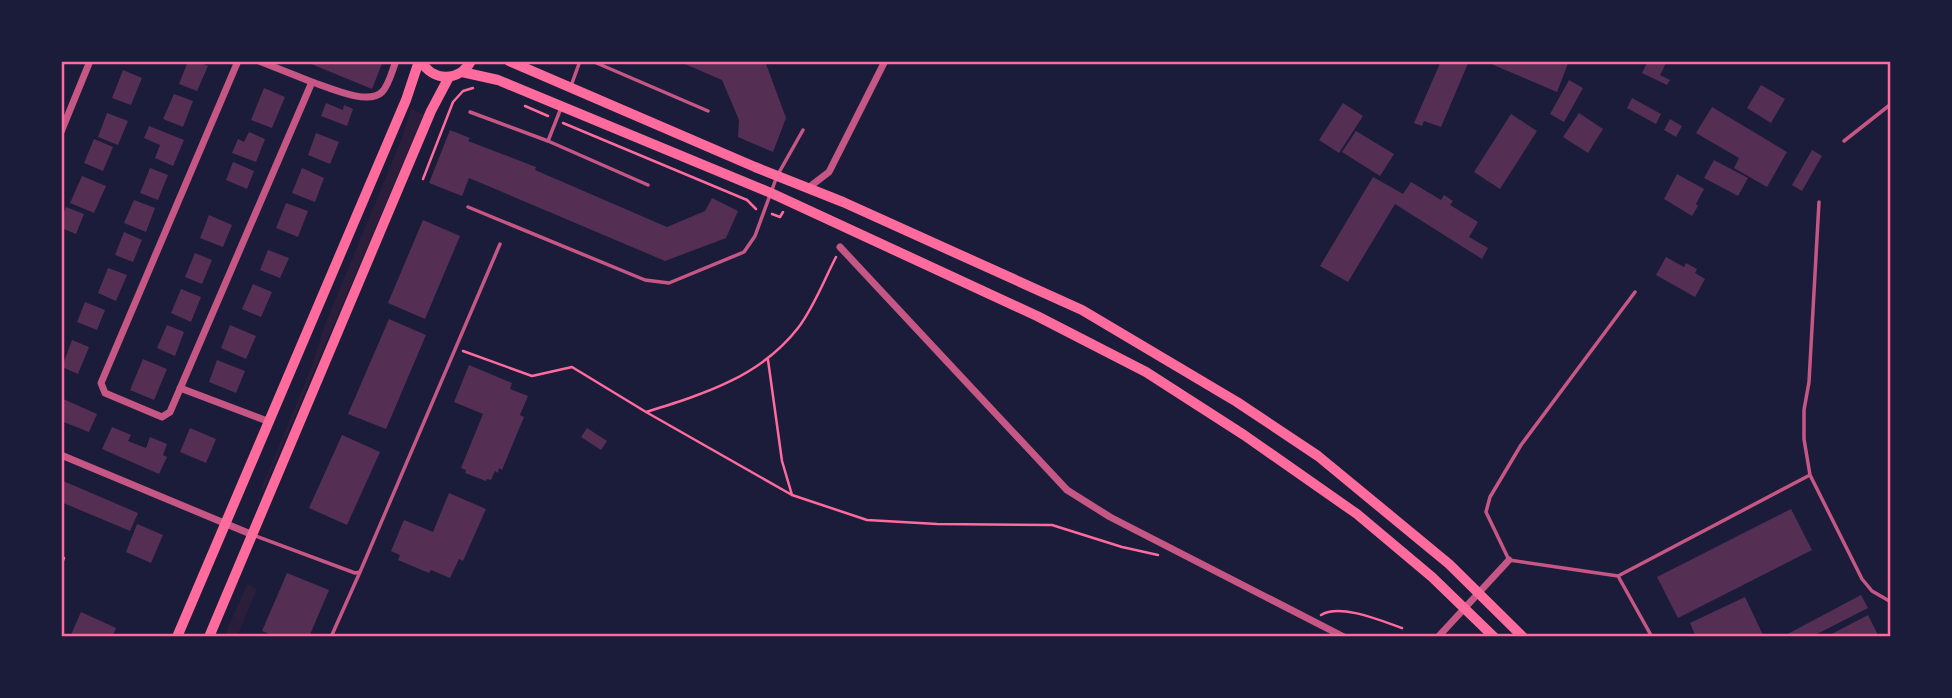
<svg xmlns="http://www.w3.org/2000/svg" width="1952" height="698" font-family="'Varela Round',sans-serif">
  <rect width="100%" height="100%" fill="#1b1b3a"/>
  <path fill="#2a1e3b" d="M411,109L424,114L263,490L261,489L311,369L324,327L402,138Z
    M247,584L257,589L237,637H224Z"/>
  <path fill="#542f53" d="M188,61H197L208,66L197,91L179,84Z
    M304,61H383L372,89Z
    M678,61H765L786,118L773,152L738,137L739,120L722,80Z
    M1441,61H1469L1441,127L1424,121L1422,126L1414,123Z
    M1484,61H1569L1557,92Z
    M1648,61H1667L1660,75L1670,80L1667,85L1642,73Z
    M123,70L142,78L131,105L112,98Z
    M1569,80L1583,88L1564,122L1550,114Z
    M1761,85L1785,99L1771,123L1747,108Z
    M264,88L285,97L272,128L251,120Z
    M174,94L193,101L183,127L163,119Z
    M1632,98L1661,114L1656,124L1627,108Z
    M326,103L343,110L344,105L353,109L347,126L321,116Z
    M1343,103L1363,116L1339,153L1319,140Z
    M1712,107L1787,152L1767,187L1734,168L1739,158L1696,133Z
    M107,113L128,121L118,145L98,137Z
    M1579,113L1603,129L1588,153L1563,137Z
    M1511,114L1537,131L1500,189L1474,172Z
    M1670,119L1682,126L1676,137L1664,130Z
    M149,126L184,140L173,166L155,158L160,145L144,138Z
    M450,130L470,138L468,141L536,167L535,170L667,227L705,211L712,198L738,211L726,238L665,261L469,178L462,196L429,183Z
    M1356,131L1394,154L1380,176L1342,152Z
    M249,132L265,139L256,162L232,153L238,139L244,142Z
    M316,133L339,142L330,164L308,155Z
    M94,139L113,147L103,171L84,163Z
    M1812,150L1822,156L1802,191L1792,185Z
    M1714,160L1748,178L1738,196L1704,178Z
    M233,162L254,171L247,189L226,180Z
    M150,168L168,175L158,200L140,193Z
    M302,168L324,178L315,202L292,193Z
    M1677,174L1704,189L1696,204L1698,206L1692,216L1664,199Z
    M82,176L106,186L94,213L70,203Z
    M1373,177L1403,194L1411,182L1441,200L1444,195L1453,201L1450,205L1478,222L1469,237L1488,248L1482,259L1395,204L1348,282L1320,266Z
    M134,200L155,208L146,232L124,223Z
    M286,203L308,211L298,237L276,228Z
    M66,207L84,214L76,234L61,228V219Z
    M209,215L232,225L223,247L200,238Z
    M423,220L460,236L425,319L388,303Z
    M124,232L142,240L133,262L115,255Z
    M268,250L289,258L280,278L260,270Z
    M195,253L212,260L202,284L185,277Z
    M1666,257L1684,267L1686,263L1697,269L1695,273L1705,279L1695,297L1656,275Z
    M108,268L127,275L116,301L98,293Z
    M253,284L272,292L261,317L242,309Z
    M181,289L201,297L191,322L171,313Z
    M85,302L105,310L97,330L77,322Z
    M389,319L426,335L386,429L348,414Z
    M167,325L184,332L175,356L157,348Z
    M230,325L256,336L246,359L221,348Z
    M72,340L89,347L78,374L62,367Z
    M143,359L167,369L154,400L130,390Z
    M217,360L245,371L236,393L209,382Z
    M469,365L512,383L510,389L528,396L520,415L524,417L502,470L499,468L498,473L495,471L491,480L487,479L486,481L465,473L466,470L461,468L483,414L454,402Z
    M61,398L97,414L89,432L61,421Z
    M112,427L131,435L128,441L146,448L150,437L167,444L163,455L167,457L159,474L102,449Z
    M190,428L216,439L206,463L180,452Z
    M587,428L607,441L601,450L581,437Z
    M342,435L380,452L347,525L309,508Z
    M61,480L138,513L130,531L61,502Z
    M449,493L486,509L463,561L459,559L450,578L431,570L429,573L398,560L400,555L391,551L404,520L433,532Z
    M1791,509L1812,550L1678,618L1657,577Z
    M137,524L163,535L151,563L126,552Z
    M287,573L329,590L309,637H276L262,631Z
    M1861,595L1868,608L1811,637H1782Z
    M1745,597L1764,637H1696L1690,623Z
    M81,612L116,628L112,637H70Z
    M1868,615L1879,637H1826Z"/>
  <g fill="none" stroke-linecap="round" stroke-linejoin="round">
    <path stroke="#ff6b9d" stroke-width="2.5" d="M525,106L548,116
      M563,123L747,200L756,209
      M423,179L453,102L463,91L473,88
      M772,214L780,217L783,212
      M463,351L532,376L572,367L646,412
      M768,360L782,461L792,495L646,412C704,394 760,377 798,328C814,307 824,280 836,257
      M792,495L867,520L937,524L1052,525L1122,547L1158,555
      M61,565L64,558
      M1321,615C1340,603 1382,621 1402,628"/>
    <path stroke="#c65784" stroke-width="3.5" d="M592,61L708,111
      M571,86L580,61
      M470,112L548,141L648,185
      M548,141L561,108
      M1844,141L1891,104
      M1819,202L1809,382L1804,410V439L1810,475L1862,579L1872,591L1891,602
      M468,207L645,280L669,283L744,252L755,236L777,176L803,130
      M1635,292L1521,445L1490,497L1486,512L1509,560L1618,576L1652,637
      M253,535L355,573L360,572L500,244
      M1618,576L1810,475
      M331,637L360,572"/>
    <path stroke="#c65784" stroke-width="7" d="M238,61L101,383L105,393L162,417L170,412L312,82L259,61
      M312,82C328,87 368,106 382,92C389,85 392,71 396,61
      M61,132L90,61
      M808,188L829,172L885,61
      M840,247L1067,490L1110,517L1344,637
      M180,388L270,422
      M61,455L253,535
      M1438,637L1509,560"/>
    <path stroke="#ff6b9d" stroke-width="10" d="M421,61C433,82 459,82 471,61
      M509,61L755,167L843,202L1082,310L1237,402L1318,456L1449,564L1523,637
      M462,72L498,80L771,193L1037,316L1146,372L1244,435L1357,514L1432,577L1494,637
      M177,637L406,100L419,61
      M209,637L431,111L449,77"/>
  </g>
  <rect width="1952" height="698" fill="none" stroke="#1b1b3a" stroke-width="126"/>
  <rect x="63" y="63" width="1826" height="572" fill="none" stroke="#ff6b9d" stroke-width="2.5"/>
</svg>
